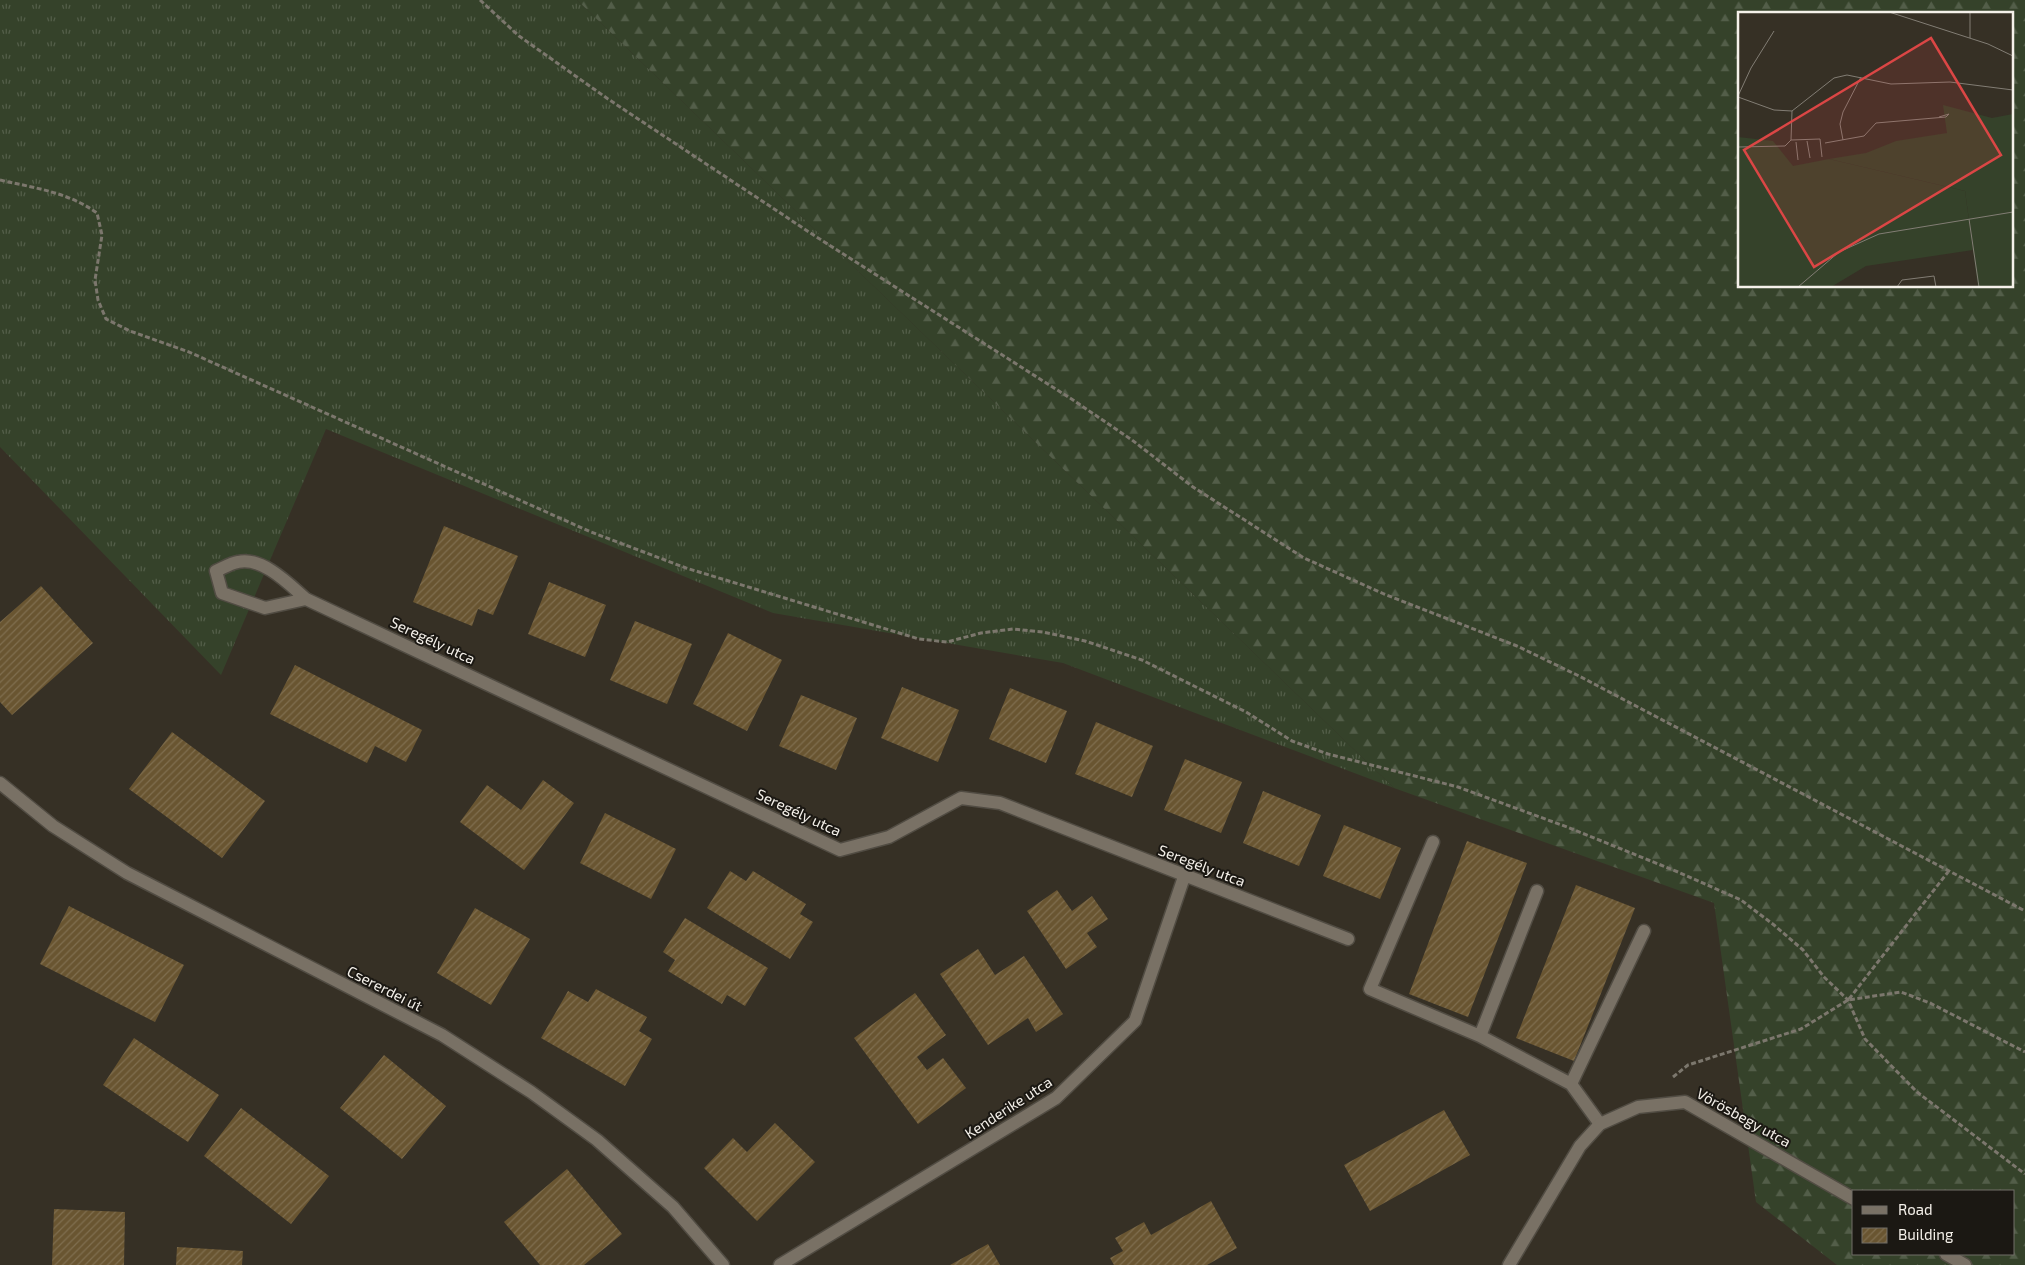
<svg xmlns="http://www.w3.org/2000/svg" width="2025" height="1265" font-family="'Exo 2',sans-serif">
  <defs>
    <pattern id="grass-tufts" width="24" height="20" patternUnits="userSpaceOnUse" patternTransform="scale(1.25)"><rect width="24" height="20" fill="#35422a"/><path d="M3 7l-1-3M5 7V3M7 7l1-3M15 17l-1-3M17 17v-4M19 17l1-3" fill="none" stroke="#535e49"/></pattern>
    <pattern id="forest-firs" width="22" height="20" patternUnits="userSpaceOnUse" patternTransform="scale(1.25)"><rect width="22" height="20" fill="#35422a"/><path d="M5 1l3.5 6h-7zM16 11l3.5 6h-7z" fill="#535e49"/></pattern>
    <pattern id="building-hatch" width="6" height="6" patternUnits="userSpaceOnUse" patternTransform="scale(1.25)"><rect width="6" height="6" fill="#695531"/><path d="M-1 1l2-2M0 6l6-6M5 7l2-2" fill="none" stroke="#7f6e4f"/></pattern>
  </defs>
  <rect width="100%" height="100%" fill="#363025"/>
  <path fill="url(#grass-tufts)" d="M0,0H577L1394,788L1063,663L773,613L326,429L221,675L0,447Z"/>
  <path fill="url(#forest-firs)" fill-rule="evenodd" d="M577,0H2025V1265H1837L1756,1202L1714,903L1394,788ZM1739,14H2011V286H1739ZM1854,1191H2014V1254H1854Z"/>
  <path fill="url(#building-hatch)" d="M444,526L518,556L493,615L478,609L472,626L413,602Z
    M549,582L606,605L585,657L528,634Z
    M41,586L93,643L12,715L0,702V622Z
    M635,621L692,644L667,704L610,680Z
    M728,633L782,660L747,731L693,704Z
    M295,665L422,730L406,762L375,746L367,763L270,714Z
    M902,687L959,710L938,762L881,738Z
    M1010,688L1067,711L1046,763L989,739Z
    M801,695L857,718L836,770L779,746Z
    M1096,722L1153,746L1132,797L1075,774Z
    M172,732L265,801L222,858L129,789Z
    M1185,759L1242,782L1221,833L1164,810Z
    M543,780L574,803L524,870L460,822L487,785L521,810Z
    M1263,791L1321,815L1299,866L1243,843Z
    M605,813L676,849L651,899L580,863Z
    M1344,825L1401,848L1380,899L1323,876Z
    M1467,841L1527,863L1468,1017L1409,994Z
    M730,871L746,881L753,871L806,904L800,914L813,922L790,959L707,908Z
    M1576,885L1635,908L1574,1061L1516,1038Z
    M1057,890L1072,911L1092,896L1108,919L1087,933L1097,947L1066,969L1027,911Z
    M69,906L184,965L155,1022L40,964Z
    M475,908L530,939L491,1005L437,973Z
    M685,918L768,968L745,1006L727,995L722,1004L668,971L675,960L663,952Z
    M978,949L995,975L1024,956L1063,1014L1036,1032L1028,1018L988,1045L940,974Z
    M596,989L647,1017L639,1031L652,1039L625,1086L541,1038L568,991L588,1002Z
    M915,993L946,1035L917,1057L927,1070L943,1058L966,1088L918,1124L854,1038Z
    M134,1038L219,1095L188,1142L103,1085Z
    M384,1055L446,1106L402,1159L340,1108Z
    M241,1108L329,1176L291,1224L204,1156Z
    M1444,1110L1470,1155L1370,1211L1344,1165Z
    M775,1123L815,1162L757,1221L704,1168L733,1138L747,1152Z
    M567,1169L622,1234L584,1265H540L504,1222Z
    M1211,1201L1237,1248L1207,1265H1114L1110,1258L1123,1251L1115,1238L1144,1222L1151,1235Z
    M54,1209L125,1212L124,1265H52Z
    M988,1244L1000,1265H950Z
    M177,1247L243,1251L242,1265H176Z"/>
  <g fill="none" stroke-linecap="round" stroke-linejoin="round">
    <defs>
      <path id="service" d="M1433,842L1370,989L1480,1036L1571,1084L1600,1124
        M1480,1036L1537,891
        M1571,1084L1644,931"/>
      <path id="minor" d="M306,599L265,608L222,593L216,571C223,568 231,563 238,562C262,556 290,585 306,599L840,850L889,837L961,798L1000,803L1348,939
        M0,783L53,826L127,873L442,1035L531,1092L597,1140L673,1207L723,1265
        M1946,1254L1965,1265
        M780,1265L1056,1098L1135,1021L1184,877
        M1509,1265L1580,1146L1600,1124L1638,1107L1685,1102L1854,1199"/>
    </defs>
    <use href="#service" stroke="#514c43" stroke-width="15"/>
    <use href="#minor" stroke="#514c43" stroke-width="15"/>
    <path stroke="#7c776d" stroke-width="3" stroke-dasharray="5 2.5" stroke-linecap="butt" d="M480,0L519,36L608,99L815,236L1073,400L1132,440L1193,487L1304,558L1384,594L1517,646L1579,676L2025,911
      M0,180C34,188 68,192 97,213L102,235L95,280L98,300L106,319L130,331L189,352L591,532L686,568L919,639L947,642L981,633L1013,629L1043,632L1085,641L1142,660L1246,712L1292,741L1328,754L1458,787L1567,827L1678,872L1741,900L1774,925L1803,950L1824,977L1848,1000L1865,1039L1917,1092L2025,1174
      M1849,999L1948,872
      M1673,1077L1688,1065L1801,1029L1848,1000L1901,992L1930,1003L2025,1052"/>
    <use href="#service" stroke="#797165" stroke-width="12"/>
    <use href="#minor" stroke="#797165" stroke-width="12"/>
  </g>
  <g text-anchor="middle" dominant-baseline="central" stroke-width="4" stroke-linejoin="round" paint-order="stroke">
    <g font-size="15" fill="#f5f1ea" stroke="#1b1813">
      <text transform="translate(433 640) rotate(25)">Seregély utca</text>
      <text transform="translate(799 812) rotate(25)">Seregély utca</text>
      <text transform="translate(1202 865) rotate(21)">Seregély utca</text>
      <text transform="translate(385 988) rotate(27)">Csererdei út</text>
      <text transform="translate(1008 1107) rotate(-33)">Kenderike utca</text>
      <text transform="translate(1744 1117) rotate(29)">Vörösbegy utca</text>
    </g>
  </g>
  <g transform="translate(1738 12)">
    <rect width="275" height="275" fill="#363025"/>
    <path d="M205,93L254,106L275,102V275H240L227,179L91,147L128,141L158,129L209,121Z" fill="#35422a"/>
    <path d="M0,125L35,129L55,154L91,147L227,179L235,238L128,254L93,275H0Z" fill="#35422a"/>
    <path fill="none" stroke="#827d74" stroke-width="1" d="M151,0L250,32L275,44M232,26V0M0,84L13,56L36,19M0,85L36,98L54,99L96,66L109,63L153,72L212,70L275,78M53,128L82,127L84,145M105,128L102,112L105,100L123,65M69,129L72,146M58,130L60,148M87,131L126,124L138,111L208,105L211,102L201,105M0,135L47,134L53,128L54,99M231,207L241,275M60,275L101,240L141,222L275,200M159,275L164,268L196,264L198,275"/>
    <path fill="#db4645" fill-opacity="0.15" stroke="#db4645" stroke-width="2.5" d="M193,26L263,143L76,255L6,138Z"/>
    <rect width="275" height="275" fill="none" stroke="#f5f1ea" stroke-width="2.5"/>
  </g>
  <rect x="1852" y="1190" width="162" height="65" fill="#1b1813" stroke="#726f69"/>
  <rect x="1862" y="1206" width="25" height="8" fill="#797165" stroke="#726f69"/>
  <text x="1898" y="1215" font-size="15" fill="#f5f1ea">Road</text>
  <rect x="1862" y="1228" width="25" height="15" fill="url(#building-hatch)" stroke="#726f69"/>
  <text x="1898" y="1240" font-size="15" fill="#f5f1ea">Building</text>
</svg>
